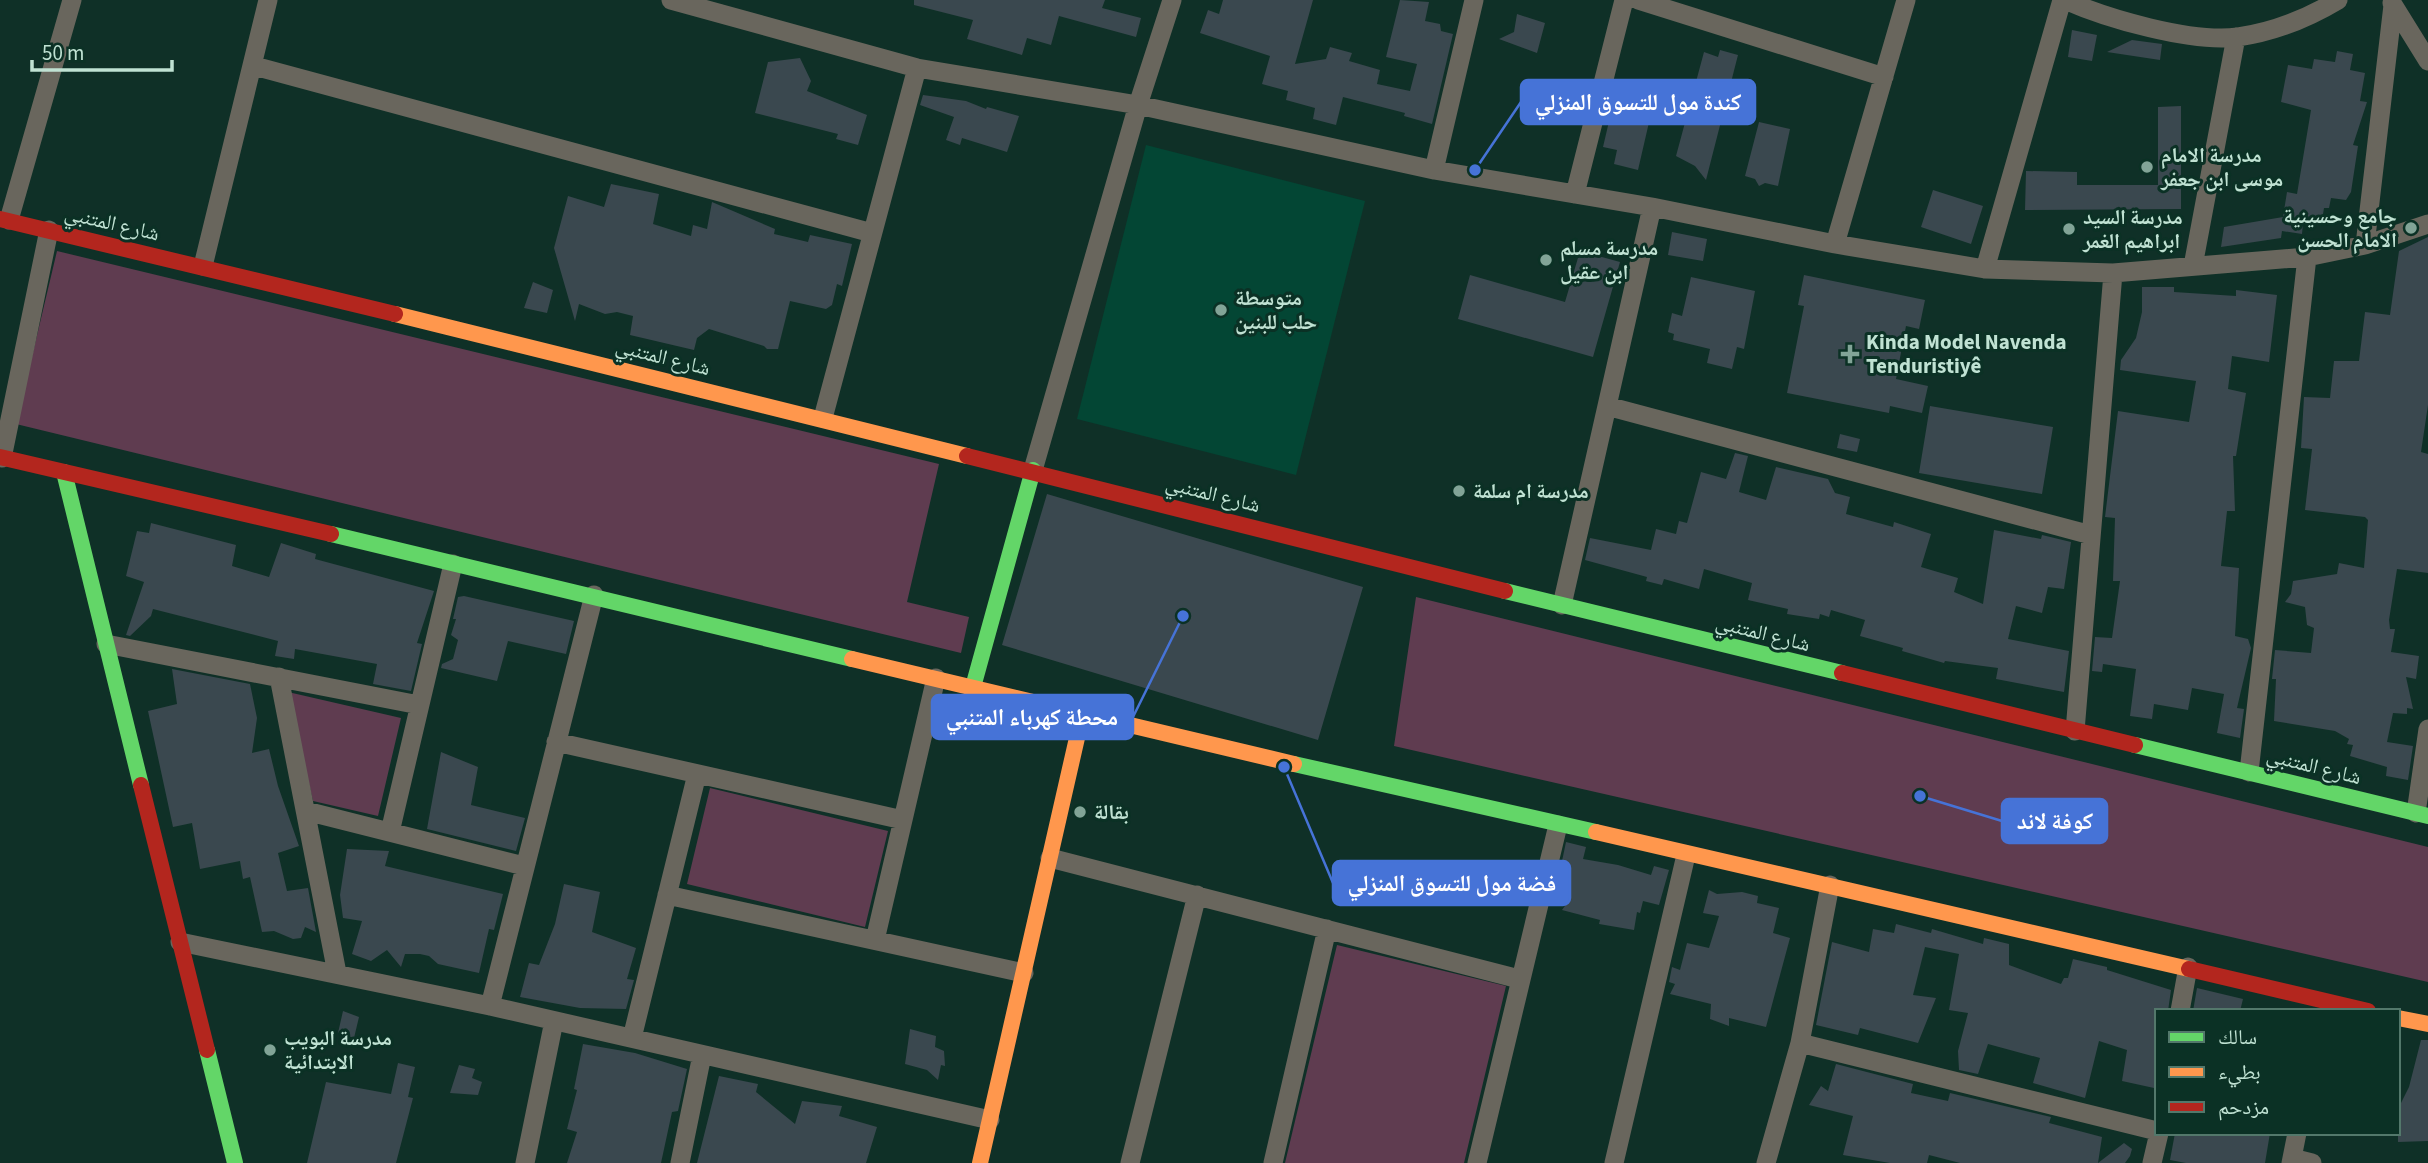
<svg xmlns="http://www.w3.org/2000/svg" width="2428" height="1163" font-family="'Source Sans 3','Noto Naskh Arabic',sans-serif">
  <rect width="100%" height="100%" fill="#0f3027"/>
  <path fill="#034634" d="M1146,145L1365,201L1296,475L1077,419Z"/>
  <path fill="#5f3c50" d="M57,251L939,464L907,602L969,617L961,653L16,424Z
    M1416,597L2428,847V982L1394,746Z
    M288,692L401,718L378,816L313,801Z
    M710,788L888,831L865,927L687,884Z
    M1337,945L1506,986L1464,1163H1285Z"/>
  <path fill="#3a484f" d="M914,0H1105L1102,8L1141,18L1136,37L1059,16L1051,45L1027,38L1022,55L967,39L973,20L914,5Z
    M1223,0H1313L1295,64L1326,59L1330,47L1352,53L1349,61L1380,70L1377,84L1410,91L1417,64L1386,57L1400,0L1429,2L1425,21L1440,24L1441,31L1453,34L1432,124L1404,116L1405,113L1343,97L1336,125L1313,119L1315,108L1286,100L1288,91L1262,84L1270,56L1200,33L1208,10L1219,14Z
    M1517,14L1545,23L1537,53L1499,39L1514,32Z
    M2072,30L2097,35L2092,61L2068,57Z
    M2132,40L2162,44L2160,60L2107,52Z
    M1720,50L1738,55L1706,180L1695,166L1676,156L1704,52L1718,57Z
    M2337,51L2353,54L2350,70L2365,73L2360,101L2367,102L2353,145L2358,146L2351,192L2346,200L2331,198L2329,208H2324L2321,226L2303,223L2302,234L2282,231L2281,238L2221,247L2224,227L2283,217L2287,192L2297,194L2311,110L2281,102L2288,65L2312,69L2314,59L2335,62Z
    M800,58L811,81L807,91L867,115L858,145L836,139L838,134L755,113L768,62Z
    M1618,83L1656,92L1638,170L1614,164L1617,150L1603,147Z
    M923,95L966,101L986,109L987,107L1019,116L1007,152L962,138L960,145L946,140L954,117L920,105Z
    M2181,106V209L2025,210L2026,171L2077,172V185H2158V107Z
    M1759,122L1790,129L1778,186L1765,183L1759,186L1755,179L1745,176Z
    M611,184L659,194L653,224L691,236L693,225L707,229L712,202L775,229L774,234L808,242L810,235L852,244L842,286L837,284L832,305L826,309L790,301L778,349H767L764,346L709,329L697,338L694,350L630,335L633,316L617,312L605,314L579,304L575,321L554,248L568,196L604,207Z
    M1933,190L1983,206L1971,244L1921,227Z
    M1672,232L1707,239L1703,261L1668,255Z
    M2428,237V405L2421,452L2428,454V573L2397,569L2389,620L2390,629H2395L2391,652L2419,656L2416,679L2406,677L2413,709L2407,708V714L2393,713L2387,742L2413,746L2408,780L2386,776L2387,767L2350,756L2353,745L2347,744L2349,739L2335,731L2274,721L2276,679H2272L2275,650L2311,653L2314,628L2307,625L2305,607L2285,602L2291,594L2293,581L2337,574L2339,563L2364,568L2368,520L2365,517L2305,510L2312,449L2301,448L2304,397L2330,398L2334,361H2359L2365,312L2390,315L2399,251Z
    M1580,251L1620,262L1593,357L1458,319L1470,275L1565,302Z
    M1804,275L1925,300L1919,329L1906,326L1896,379L1928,386L1922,413L1890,406L1889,413L1787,393L1804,306L1798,305Z
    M1691,277L1755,291L1744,349L1737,347L1732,369L1707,363L1710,349L1673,340L1674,334L1668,332L1672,313L1682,316Z
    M533,282L553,290L547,313L524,308Z
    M2142,287H2174V292L2236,296V290L2277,295L2269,362L2232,356L2228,389L2246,393L2236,456H2233L2235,511H2227L2221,566L2239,568L2235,636L2248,639L2251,648L2237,708L2244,709L2240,738L2217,733L2224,694L2192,688L2188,710L2154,704L2152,719L2130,716L2136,669L2103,664L2102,672L2092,671L2095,637L2112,638L2120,581H2113L2115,518L2105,517L2118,411L2189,422L2196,381L2120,370L2121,360L2136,338L2142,312Z
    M1930,406L2053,427L2042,494L1919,473Z
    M1840,434L1860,439L1857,452L1837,448Z
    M1735,453L1748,456L1739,492L1766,500L1776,467L1828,479L1835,493L1850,497L1846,514L1893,527L1894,522L1931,534L1921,567L1958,578L1954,592L1983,604L1994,530L2041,539L2042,535L2071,542L2064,589L2048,587L2042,613L2016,606L2008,639L2069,651L2064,692L1996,679L1998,668L1945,661L1944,663L1902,651L1903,648L1860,636L1865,620L1831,610L1829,617L1820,614L1819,619L1787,614L1788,609L1748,600L1752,583L1704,569L1699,589L1664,579L1662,585L1646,581L1647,577L1585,560L1590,538L1651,550L1656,529L1676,534L1679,521L1687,523L1701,472L1726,479Z
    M1047,494L1363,587L1318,740L1002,645Z
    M151,523L236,545L232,566L269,577L281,543L316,554L315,559L434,591L417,643L422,644L411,691L373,684L377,664L295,649L294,659L275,656L278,641L153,609L151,616L130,636L126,635L144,582L126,576L137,531L149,533Z
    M464,596L574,621L566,654L508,641L497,681L441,668L442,664L453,659L458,640L451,635L456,619H453L458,597Z
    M172,669L250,684L257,718L252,753L269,749L278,786L299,846L278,853L287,891L308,888L316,932L305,927L301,938L293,939L274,931L262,932L250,877L243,879L240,861L200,869L192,823L173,827L148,711L177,704Z
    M441,752L478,767L471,805L525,818L516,851L427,829Z
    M1566,842L1586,847L1583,859L1618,865L1651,875L1654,866L1669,870L1659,905L1643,901L1640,913L1637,912L1634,930L1599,924L1600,920L1562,910L1567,903L1558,896L1565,867L1561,866Z
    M347,849L389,851L385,866L503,894L494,930L489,929L479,973L438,964L429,956L420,954H405L401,967L387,950L371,961L352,954L362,921L343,918L340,895Z
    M564,884L600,892L592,932L636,948L627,979L634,980L626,1009L580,1008L520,997L529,963L539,965L555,924Z
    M1709,890L1717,894L1742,892L1758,896L1757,903L1779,908L1773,933L1790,938L1766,1027L1729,1018V1026L1710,1019L1711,1004L1670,994L1675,984L1669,982L1672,967L1680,970L1687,943L1709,948L1719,916L1703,913Z
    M1896,924L1931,933L1932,929L1983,944L1984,938L2009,944V965L2061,984L2064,978H2068L2073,959L2107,967V970L2171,990L2168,1011H2157V1076L2154,1088L2122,1081L2127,1050L2099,1041L2085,1098L2033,1083L2040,1058L1988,1044L1978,1074L1959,1070L1958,1051L1968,1013L1949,1010L1959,954L1925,947L1913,995L1936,998L1918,1043L1860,1028L1858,1035L1816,1025L1832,942L1869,952L1873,929L1894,933Z
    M2197,988L2243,999L2240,1011H2193Z
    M343,1011L359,1017L354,1038L338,1033Z
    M910,1029L936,1036L935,1047L944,1051L945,1066L941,1065L938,1080L927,1070L905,1064Z
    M2421,1040H2428V1141L2398,1142V1109L2409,1087Z
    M583,1044L635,1053L687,1069L678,1111L672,1112L661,1163H567L577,1132L567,1129L577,1090L574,1089Z
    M398,1063L415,1067L408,1097L413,1098L396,1163H307L326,1082L391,1094Z
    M1836,1064L1913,1084L1911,1093L1948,1101L1950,1093L2051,1117L2049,1123L2102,1137L2098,1163L2124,1143L2132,1149L2130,1156L2125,1163H1960L1929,1155L1927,1163H1890L1843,1155L1853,1116L1809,1105L1821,1086L1828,1091Z
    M459,1065L475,1069L472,1078L482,1082L478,1095L450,1093Z
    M719,1076L758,1084L756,1092L795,1124L802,1101L842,1106L839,1116L877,1127L866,1163H697Z
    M2175,1133H2270L2265,1163H2186L2170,1160Z"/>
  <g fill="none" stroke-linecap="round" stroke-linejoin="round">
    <path stroke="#69665d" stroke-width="19" d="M671,0L917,68L1138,105L1434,170L1652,207L1835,244L1985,269L2113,273L2307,257L2365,245L2428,224
      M1638,0L1884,77
      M2065,0C2108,19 2191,43 2238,37C2273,32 2308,18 2338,0
      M2392,3L2428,61
      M254,66L872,233
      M1434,170L1474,0
      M1575,194L1624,0
      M9,220L72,0
      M1835,244L1906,0
      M2365,245L2393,5
      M203,266L268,0
      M2193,266L2236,37
      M1985,269L2062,0
      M1607,406L2091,535
      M823,418L917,68
      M2,458L49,230
      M1033,470L1138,105L1172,0
      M1562,605L1652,207
      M106,644L419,705
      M279,677L337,973
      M2075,731L2113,273
      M556,742L903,820
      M2249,772L2307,257
      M306,811L524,866
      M2416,813L2428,729
      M390,832L453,564
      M1050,858L1519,979
      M667,895L1024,973
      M875,940L936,678
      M180,942L490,1006L990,1120
      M490,1006L594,595
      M2180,1011L2188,967
      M632,1038L697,774
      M1800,1043L2157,1131
      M2292,1158L2312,1163
      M525,1163L554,1021
      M680,1163L702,1055
      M1130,1163L1197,895
      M1273,1163L1327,929
      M1477,1163L1558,825
      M1614,1163L1686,855
      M1766,1163L1800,1043L1830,885
      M2152,1163L2159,1133
      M2291,1163L2297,1133"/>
    <path stroke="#63d668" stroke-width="16" d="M64,472L141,785
      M331,534L852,659
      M1505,591L1842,673
      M973,687L1033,470
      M2135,745L2428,816
      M1294,764L1596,832
      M207,1050L235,1163"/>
    <path stroke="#ff974d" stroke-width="16" d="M395,314L967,456
      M852,659L1294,764
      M1596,832L2189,969
      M2398,1018L2428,1024
      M980,1163L1082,716"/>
    <path stroke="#b3261e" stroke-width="16" d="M0,219L395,314
      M967,456L1505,591
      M0,457L331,534
      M1842,673L2135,745
      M141,785L207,1050
      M2189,969L2368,1011"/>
  </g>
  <g fill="#82a497" stroke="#0b3125" stroke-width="2.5">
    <circle cx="2147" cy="167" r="7"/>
    <circle cx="2411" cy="228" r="7"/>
    <circle cx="2069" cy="229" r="7"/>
    <circle cx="1546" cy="260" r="7"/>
    <circle cx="1221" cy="310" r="7"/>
    <path d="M1846.5 343.5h7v7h7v7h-7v7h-7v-7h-7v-7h7z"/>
    <circle cx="1459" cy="491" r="7"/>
    <circle cx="1080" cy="812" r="7"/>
    <circle cx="270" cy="1050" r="7"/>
  </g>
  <g text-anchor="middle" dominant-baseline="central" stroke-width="6" stroke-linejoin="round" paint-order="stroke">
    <g font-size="21" font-weight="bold" fill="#c0e2d3" stroke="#0b3125" text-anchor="start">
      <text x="2161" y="155">مدرسة الامام<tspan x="2161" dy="24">موسى ابن جعفر</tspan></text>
      <text x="2397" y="216" text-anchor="end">جامع وحسينية<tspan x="2397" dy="24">الامام الحسن</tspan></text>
      <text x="2083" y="217">مدرسة السيد<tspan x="2083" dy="24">ابراهيم الغمر</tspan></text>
      <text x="1560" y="248">مدرسة مسلم<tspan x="1560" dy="24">ابن عقيل</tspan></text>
      <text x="1235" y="298">متوسطة<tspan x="1235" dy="24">حلب للبنين</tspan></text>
      <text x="1866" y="342">Kinda Model Navenda<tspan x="1866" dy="24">Tenduristiyê</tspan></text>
      <text x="1473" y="491">مدرسة ام سلمة</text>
      <text x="1094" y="812">بقالة</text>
      <text x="284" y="1038">مدرسة البويب<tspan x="284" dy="24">الابتدائية</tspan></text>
    </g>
    <g font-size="21" fill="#c0e2d3" stroke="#0b3125">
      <text transform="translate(112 223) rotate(13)">شارع المتنبي</text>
      <text transform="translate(663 357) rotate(14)">شارع المتنبي</text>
      <text transform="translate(1213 494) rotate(14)">شارع المتنبي</text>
      <text transform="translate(1763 633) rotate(14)">شارع المتنبي</text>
      <text transform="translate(2314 766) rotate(14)">شارع المتنبي</text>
    </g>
  </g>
  <path fill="none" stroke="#4673d7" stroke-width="2.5" d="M1475 170L1521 102M1183 616L1133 717M1920 796L2002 821M1284 767L1333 883"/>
  <g fill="#4673d7" stroke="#0b3125" stroke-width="2.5">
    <circle cx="1475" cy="170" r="7"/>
    <circle cx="1183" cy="616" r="7"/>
    <circle cx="1920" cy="796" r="7"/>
    <circle cx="1284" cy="767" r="7"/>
  </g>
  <g fill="#4673d7" stroke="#4673d7" stroke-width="2.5">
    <rect x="1521" y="80" width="234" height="44" rx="7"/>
    <rect x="932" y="695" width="201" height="44" rx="7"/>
    <rect x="2002" y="799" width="105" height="44" rx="7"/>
    <rect x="1333" y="861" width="237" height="44" rx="7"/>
  </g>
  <g font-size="23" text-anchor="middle" font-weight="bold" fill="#fff">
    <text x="1638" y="110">كندة مول للتسوق المنزلي</text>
    <text x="1032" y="725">محطة كهرباء المتنبي</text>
    <text x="2055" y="829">كوفة لاند</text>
    <text x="1452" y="891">فضة مول للتسوق المنزلي</text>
  </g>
  <rect x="2155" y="1009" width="245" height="126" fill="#0b3125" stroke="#53786b" stroke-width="2"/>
  <rect x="2169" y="1032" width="35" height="10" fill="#63d668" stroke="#53786b" stroke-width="2"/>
  <text x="2218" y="1044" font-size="21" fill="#c0e2d3">سالك</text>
  <rect x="2169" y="1067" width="35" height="10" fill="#ff974d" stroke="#53786b" stroke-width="2"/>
  <text x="2218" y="1079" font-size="21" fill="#c0e2d3">بطيء</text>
  <rect x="2169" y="1102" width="35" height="10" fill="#b3261e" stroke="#53786b" stroke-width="2"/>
  <text x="2218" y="1114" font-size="21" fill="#c0e2d3">مزدحم</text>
  <path d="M32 60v10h140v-10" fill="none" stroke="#c0e2d3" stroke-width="3.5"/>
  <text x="42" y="60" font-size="21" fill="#c0e2d3" stroke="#0b3125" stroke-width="5" paint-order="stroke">50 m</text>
</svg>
